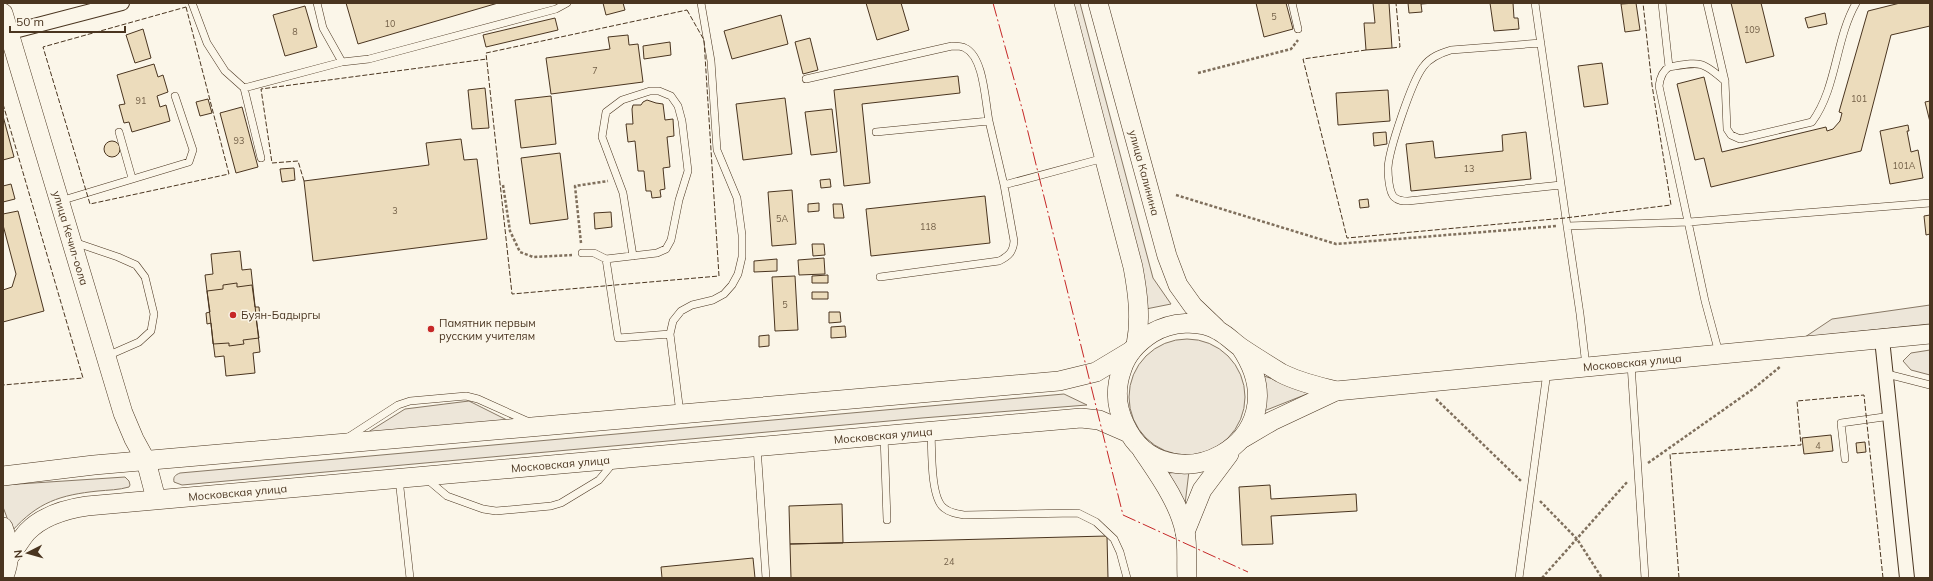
<svg xmlns="http://www.w3.org/2000/svg" width="1933" height="581" font-family="Mulish,sans-serif">
  <rect width="100%" height="100%" fill="#fbf6e9"/>
  <path fill="#ede6d9" stroke="#887966" d="M1071,3H1080L1153,278L1171,304L1141,310Z
    M1930,305V324L1805,337L1832,319Z
    M1129 397a58 58 0 1 1 116 0a58 58 0 1 1-116 0Z
    M1930,350V375L1911,370L1903,361L1911,353Z
    M1264,376L1312,392L1264,411Z
    M1064,394L1087,405L922,418L182,485L174,482C173,477 175,475 180,473Z
    M469,401L509,421L365,434L405,409Z
    M1189,471L1184,513L1169,473Z
    M125,477L129,481L130,485L129,487C119,490 108,490 98,491C60,495 38,502 12,531L3,507V485Z"/>
  <path fill="#ecdcbc" stroke="#4a3520" d="M346,3H498L358,44Z
    M603,3H623L625,10L606,15Z
    M866,3H901L909,30L877,40Z
    M1256,3H1286L1293,29L1264,37Z
    M1373,3H1389L1392,48L1366,50L1364,23H1375Z
    M1408,3H1434L1421,4L1422,12L1409,13Z
    M1490,3H1513L1514,18H1518L1519,29L1494,31Z
    M1636,3L1640,30L1625,32L1621,4Z
    M1731,3H1761L1774,56L1746,63Z
    M1900,3H1930V26L1891,35L1861,151L1711,187L1704,158L1695,160L1677,84L1704,77L1722,152L1826,127L1827,131L1833,129L1840,121L1842,113L1839,112L1868,11Z
    M305,6L317,47L285,56L273,15Z
    M1825,13L1827,24L1808,28L1805,18Z
    M781,15L788,44L732,59L724,31Z
    M555,18L558,30L486,47L483,35Z
    M143,29L151,58L135,63L126,35Z
    M628,35L629,45L638,44L643,82L551,94L546,58L610,49L608,37Z
    M810,38L818,70L803,74L795,42Z
    M670,42L671,55L644,59L643,46Z
    M1602,63L1608,104L1584,107L1578,66Z
    M154,64L158,77L163,75L168,92L157,96L160,107L166,105L170,121L132,132L129,122L124,123L119,105L125,104L117,75Z
    M958,76L960,93L862,104L870,183L844,186L834,90Z
    M485,88L489,128L472,129L468,90Z
    M1388,90L1390,121L1338,125L1336,93Z
    M551,96L556,144L521,148L515,100Z
    M785,98L792,154L743,160L736,104Z
    M208,99L212,113L200,116L196,102Z
    M647,100L656,103L663,104L665,120L673,119L674,136L667,137L670,167L663,168L665,189L660,190L661,197L652,198L651,191H646L644,171H638L635,141L628,142L626,124H633L632,109L633,105H641L643,102Z
    M1930,101V122L1925,102Z
    M242,107L258,167L236,173L220,113Z
    M832,109L837,152L811,155L805,112Z
    M3,116L14,157L3,160Z
    M1908,125L1909,131H1907L1911,152L1918,150L1923,178L1890,184L1880,131Z
    M1386,132L1387,144L1374,146L1373,133Z
    M1526,132L1531,179L1411,191L1406,144L1433,141L1435,158L1503,151L1502,135Z
    M461,139L464,160L477,159L487,239L313,261L304,181L429,165L426,143Z
    M104 149a8 8 0 1 1 16 0a8 8 0 1 1-16 0Z
    M560,153L568,219L530,224L521,158Z
    M294,168L295,180L282,182L280,169Z
    M830,179L831,187L821,188L820,180Z
    M11,184L15,199L3,202V186Z
    M792,190L796,244L772,246L768,192Z
    M985,196L990,243L871,256L866,209Z
    M1368,199L1369,207L1360,208L1359,200Z
    M819,203V211L808,212V204Z
    M833,204H842L844,218H834Z
    M18,211L44,311L3,322V290L12,287L16,274L3,225V214Z
    M611,212L612,227L595,229L594,213Z
    M1930,215V234L1926,235L1924,216Z
    M812,244H824L825,255L813,256Z
    M240,251L242,270L251,269L260,352L253,353L255,373L226,376L224,356L215,357L205,275L213,274L211,254Z
    M824,258L825,274L799,275L798,260Z
    M777,259V271L754,272V261Z
    M828,275V283H812V276Z
    M795,276L798,330L775,331L772,277Z
    M237,283V287L252,285L255,307H259L260,318H256L259,338L243,340L244,344L229,346V343L213,344L211,323L207,324L206,313L210,312L207,291L223,289V285Z
    M812,292H828V299H812Z
    M829,312H840L841,322L829,323Z
    M845,326L846,337L831,338V327Z
    M769,335V346L759,347V336Z
    M1831,435L1833,451L1804,454L1802,438Z
    M1865,442L1866,452L1857,453L1856,443Z
    M1270,485L1271,499L1356,494L1357,511L1271,516L1273,544L1242,545L1239,487Z
    M842,504L843,543L790,544L789,506Z
    M1107,536L1108,578H791L790,544Z
    M753,558L755,578H662L661,567Z"/>
  <g fill="none" stroke-linecap="round" stroke-linejoin="round">
    <defs>
      <path id="lane" d="M192,3L207,43L225,71L244,88L261,158
        M317,3L323,28L342,62L369,59L556,9L567,3
        M1292,3L1298,29
        M1535,3L1567,226
        M1662,3L1669,67
        M1707,3L1725,81L1727,129L1731,135L1740,139L1812,122C1837,88 1835,40 1856,3
        M1541,43L1451,50C1441,53 1430,57 1423,67C1412,81 1389,149 1388,168C1388,175 1389,192 1394,197C1398,201 1403,201 1408,201L1561,185
        M806,79L952,46C956,46 962,46 965,48C984,57 985,101 989,121
        M244,88L342,62
        M119,132L132,178
        M876,132L989,121L1004,185L1104,158
        M60,201L189,162L193,150L175,96
        M74,242L118,257L136,265L145,277L154,314L151,331L139,342L107,356
        M582,253H594L606,259
        M633,256L623,193L602,137L606,112L622,100L650,91H659L671,96L678,106L682,121L688,171L679,200L671,240L666,249L657,253L606,259L618,338L670,334
        M880,277L999,261C1009,256 1013,252 1014,241L1004,185
        M1719,353L1705,301L1659,86C1660,78 1662,71 1669,67C1700,62 1701,60 1725,81
        M1631,364L1645,578
        M1586,366L1580,314L1567,226L1689,222L1930,203
        M1887,374L1930,385
        M680,413L670,334L673,321L681,311L692,305L713,300L724,294L732,285L738,274L742,257V235L737,198L717,150L711,61L701,3
        M931,431C932,448 930,498 944,508C950,513 957,514 964,515L1078,513L1096,522L1114,539L1120,552L1127,578
        M884,435L887,520
        M347,438L398,405L410,401L466,396L478,399L529,422
        M757,447L766,578
        M1845,459L1841,423L1891,416
        M399,479L410,578
        M428,480L447,496L483,509L496,511L551,506L561,503L599,480L614,462
        M1519,578L1547,372"/>
      <path id="street" d="M3,34L122,3
        M1882,339L1907,578"/>
      <g id="secondary">
        <path d="M1064,3L1133,267C1138,294 1141,319 1136,345"/>
        <path id="s1" d="M1098,3L1167,256L1178,285L1193,306L1216,328"/>
        <path id="s2" d="M3,13L123,413L134,439L146,461L156,499"/>
        <path d="M1241,348C1305,444 1164,510 1125,425C1116,407 1115,388 1122,369C1127,353 1138,342 1152,333C1171,322 1199,319 1219,331C1228,336 1234,343 1243,349C1255,357 1268,365 1281,373C1298,382 1317,386 1336,391"/>
        <path id="s3" d="M1243,438L1272,421L1336,391L1930,334"/>
        <path d="M1142,450C1158,474 1179,502 1185,532C1188,546 1186,563 1187,578"/>
        <path d="M3,476L94,465L1059,381L1096,372L1131,351"/>
        <path d="M3,527C9,543 11,562 3,578"/>
        <path d="M1185,532L1202,490L1229,454"/>
        <path id="s4" d="M8,558C15,550 20,540 27,532C42,516 67,509 87,506L1081,418L1099,420L1129,433"/>
      </g>
    </defs>
    <use href="#lane" stroke="#4a3520" stroke-width="8"/>
    <use href="#street" stroke="#4a3520" stroke-width="16"/>
    <use href="#secondary" stroke="#4a3520" stroke-width="20"/>
    <path stroke="#7f6f5c" stroke-width="2.5" stroke-dasharray="3 2" stroke-linecap="butt" d="M1198,73L1291,49L1298,40
      M503,185L510,231L520,252L533,257L572,255
      M1176,195L1336,244L1557,226
      M581,243L575,186L608,181
      M1436,399L1521,481
      M1648,463L1753,389L1781,366
      M1540,501L1577,539L1602,578
      M1542,578L1628,481"/>
    <use href="#lane" stroke="#fbf6e9" stroke-width="7"/>
    <use href="#street" stroke="#fbf6e9" stroke-width="14"/>
    <use href="#secondary" stroke="#fbf6e9" stroke-width="19"/>
    <path stroke="#4a3520" stroke-width="1" stroke-dasharray="5 2" stroke-linecap="butt" d="M186,7L229,174L90,204L43,47Z
      M687,10L704,40L719,276L512,294L486,53Z
      M1392,48L1400,47L1396,3
      M1366,50L1303,59L1347,238L1565,218L1671,205L1652,85L1643,3
      M3,104L83,378L3,385
      M304,181L298,161L272,163L261,89L487,59
      M1679,578L1670,454L1801,445L1797,401L1864,395L1883,578"/>
    <path stroke="#c62828" stroke-width="1" stroke-dasharray="14 3 2 3" stroke-linecap="butt" d="M993,3L1023,112L1123,515L1248,572"/>
  </g>
  <g fill="#c62828" stroke="#fbf6e9" stroke-width="1.5">
    <circle cx="233" cy="315" r="4"/>
    <circle cx="431" cy="329" r="4"/>
  </g>
  <g text-anchor="middle" dominant-baseline="central" stroke-width="3" stroke-linejoin="round" paint-order="stroke">
    <g font-size="9" fill="#725f47">
      <text x="1274" y="16">5</text>
      <text x="390" y="23">10</text>
      <text x="1752" y="29">109</text>
      <text x="295" y="31">8</text>
      <text x="595" y="70">7</text>
      <text x="1859" y="98">101</text>
      <text x="141" y="100">91</text>
      <text x="239" y="140">93</text>
      <text x="1904" y="165">101А</text>
      <text x="1469" y="168">13</text>
      <text x="395" y="210">3</text>
      <text x="782" y="218">5А</text>
      <text x="928" y="226">118</text>
      <text x="785" y="304">5</text>
      <text x="1818" y="445">4</text>
      <text x="949" y="561">24</text>
    </g>
    <g font-size="11" fill="#4a3520" stroke="#fbf6e9">
      <text stroke="none"><textPath href="#s1" startOffset="176">улица Калинина</textPath></text>
      <text stroke="none"><textPath href="#s2" startOffset="235">улица Кечил-оола</textPath></text>
      <text stroke="none"><textPath href="#s3" startOffset="402">Московская улица</textPath></text>
      <text stroke="none"><textPath href="#s4" startOffset="898">Московская улица</textPath></text>
      <text stroke="none"><textPath href="#s4" startOffset="574">Московская улица</textPath></text>
      <text stroke="none"><textPath href="#s4" startOffset="250">Московская улица</textPath></text>
    </g>
    <g font-size="11" fill="#4a3520" stroke="#fbf6e9" text-anchor="start">
      <text x="241" y="315">Буян-Бадыргы</text>
      <text x="439" y="323">Памятник первым<tspan x="439" dy="13">русским учителям</tspan></text>
    </g>
  </g>
  <rect width="1933" height="581" fill="none" stroke="#4a3520" stroke-width="8"/>
  <g transform="translate(28 553) rotate(264)" stroke="#fbf6e9" stroke-width="3" paint-order="stroke">
  <path d="M0-3L7 15L0 10L-7 15Z" fill="#4a3520"/>
  <text y="-6" font-size="11" font-weight="bold" text-anchor="middle" fill="#4a3520">N</text>
  </g>
  <path d="M10 26v6h115v-6" fill="none" stroke="#4a3520" stroke-width="2"/>
  <text x="16" y="26" font-size="12" fill="#4a3520" stroke="#fbf6e9" stroke-width="3" paint-order="stroke">50 m</text>
</svg>
